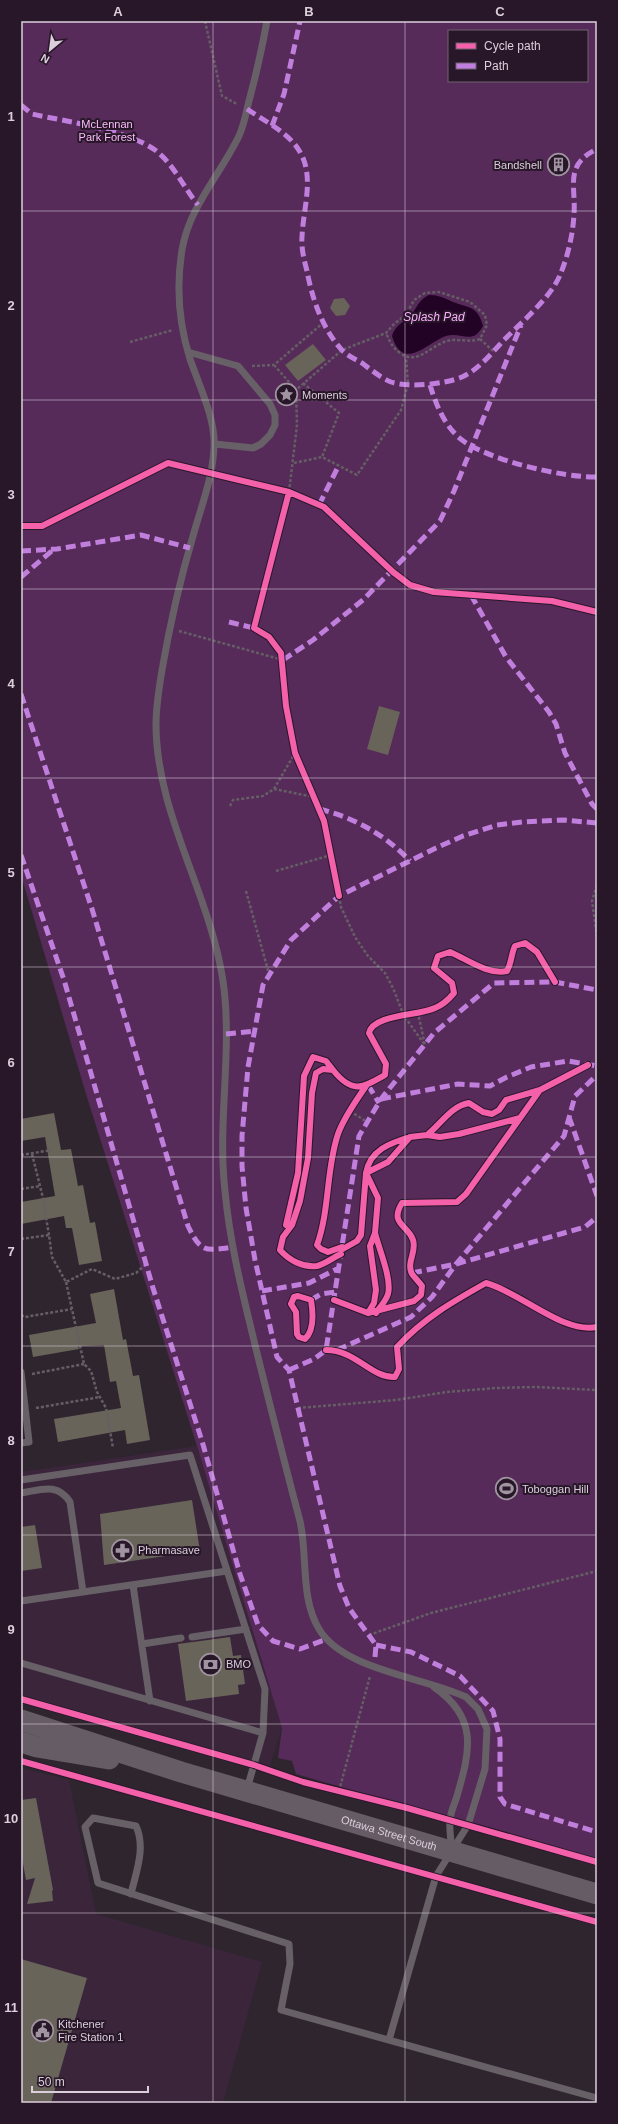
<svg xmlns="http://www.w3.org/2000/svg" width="618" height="2124" font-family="Arial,sans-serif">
  <rect width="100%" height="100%" fill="#2f252f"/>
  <path fill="#3a253b" d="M197,1446L282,1727L270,1766L21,1695V1472Z
    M21,1768L69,1780L96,1914L262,1962L223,2103H21Z"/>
  <path fill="#562a59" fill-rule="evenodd" d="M21,21H597V1861L296,1774L292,1761L278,1758L282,1728L197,1446L86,1094L21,875ZM449,31H587V81H449Z"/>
  <path fill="#220325" d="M429,295C439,295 444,298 453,302C469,308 478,306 483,326C472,346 462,331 446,336C428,342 403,373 392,336C395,325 403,323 410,316C418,307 418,300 429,295Z"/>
  <path fill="#686459" d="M547 165a11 11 0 1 1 22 0a11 11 0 1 1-22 0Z
    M344,298L350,306L345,315L336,316L330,308L334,299Z
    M313,344L326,360L298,381L285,365Z
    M379,706L400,712L388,755L367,749Z
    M54,1113L61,1150L71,1149L78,1186L83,1185L90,1223L95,1222L102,1261L79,1265L72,1228H66L64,1216L21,1224V1202L55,1196L45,1137L21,1141V1119Z
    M114,1289L123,1340L126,1339L133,1376L139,1375L150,1440L127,1444L125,1430L58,1442L54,1419L121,1408L116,1381L110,1382L104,1345L78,1346L79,1349L33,1357L29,1335L96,1323L90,1294Z
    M192,1500L200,1551L104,1565L100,1514Z
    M35,1525L42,1568L21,1571V1527Z
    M230,1637L233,1656L241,1655L245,1684L238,1685L239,1694L186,1701L178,1644Z
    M36,1798L53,1890L52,1891L53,1901L27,1904L35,1878L26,1880L21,1853V1800Z
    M21,1959L87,1978L51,2103H21Z"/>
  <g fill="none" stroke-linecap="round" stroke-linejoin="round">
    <path stroke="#655e65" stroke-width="2.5" stroke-dasharray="3 2" stroke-linecap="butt" d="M205,21L222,96L237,104
      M480,339L493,351
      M130,342L173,330
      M274,365L296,390
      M252,366L274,365L324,322
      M303,383L339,413L322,457
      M294,463L322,457L357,475L401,410L408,384L406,358
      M289,492L297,425L296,390L342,350L386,333L394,324L406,315L414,300L425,293L439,292L470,302L485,315L487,325L480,339C469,343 458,338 447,341C430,346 417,366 400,353C392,347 390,342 386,333
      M597,612V634
      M179,631L283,660
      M274,789L314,797
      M230,806L233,800L263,796L274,789L295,753
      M276,871L331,855
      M597,885L592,901L597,936
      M246,891L269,974
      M339,896L341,907L355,937L368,956L385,973L393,988L404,1016L425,1045L418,1013
      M350,1111L367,1122
      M32,1154L42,1194L49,1235
      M21,1155L52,1150
      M21,1189L40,1186
      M21,1239L49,1235L52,1257L66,1282L92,1269L115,1279L136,1273L146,1264
      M66,1282L84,1364L91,1371L97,1392L106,1408L113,1448
      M21,1315L25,1317L72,1309
      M32,1374L84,1364
      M36,1408L100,1397
      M298,1408L396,1400L447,1392L496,1388L537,1387L597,1390
      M369,1635L431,1613L597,1571
      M339,1791L370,1676"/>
    <path stroke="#676067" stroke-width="7" d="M267,21C262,48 256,75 249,101C246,113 244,125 239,136C220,175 189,207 182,250C176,287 179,324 190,359C199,385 216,420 214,447C213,477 201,507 193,536C180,580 170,624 162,670C159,688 156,706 156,724C156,814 210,893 223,981C233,1050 217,1121 225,1191C230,1246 244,1299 257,1353C271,1409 285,1465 300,1521C308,1556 300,1598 319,1629C343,1670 424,1677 466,1697L478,1709L487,1729L485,1769L468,1825L436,1876L389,2040
      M188,352L238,366L270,404L275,415V425L270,435L261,444L253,448L215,444
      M21,1372L29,1442L21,1443
      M21,1480L190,1455L265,1689L263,1733L247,1789
      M21,1493C41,1490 57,1482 70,1502L83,1592
      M133,1585L150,1701
      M21,1601L227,1571
      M192,1637L246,1629
      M142,1644L181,1638
      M21,1663L263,1733
      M434,1687C479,1718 470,1751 457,1796C455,1803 451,1811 450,1819C449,1829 451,1840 452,1850
      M131,1894C136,1872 146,1848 136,1826L93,1818L85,1827L98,1883L289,1944L290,1964L281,2010L597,2098"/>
    <g stroke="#665c66" stroke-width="21">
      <path id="s1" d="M21,1720L181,1772L597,1894"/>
      <path d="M21,1742L37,1747L109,1759"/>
    </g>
    <path stroke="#c07fdc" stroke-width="5" stroke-dasharray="10 5" stroke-linecap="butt" d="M21,105L32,114C68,122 125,129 155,150C173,163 184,188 198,205
      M247,109C267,123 293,134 303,158C313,182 303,211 302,237C301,247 304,260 307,271C312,298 322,328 341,349C346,355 355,359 362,363C370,369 381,378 391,382C408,388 446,384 462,377C480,369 493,351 506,338C523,321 551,297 560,275C568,256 573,234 574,214C576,185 564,165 597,149
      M272,126L284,94L300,21
      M430,385C436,405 445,427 462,440C488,460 564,478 597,477
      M319,505L339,465
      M21,551L57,549L141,535L190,548
      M21,577L53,550
      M471,595L506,657L549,712L556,724L565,753L592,804L597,809
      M229,622L254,628
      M283,660L313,640L363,600L440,521L454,491L521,325
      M21,694L92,909L188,1226C201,1253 205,1251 233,1247
      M319,809C355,818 384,834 410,861
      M21,855L64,980L153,1288L202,1441L240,1574L258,1625L273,1641L300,1649L327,1639
      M226,1034L255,1031
      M368,1085L379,1103
      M381,1099L458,1084L490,1086L507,1077L531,1067L568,1061L597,1066
      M569,1117L597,1196
      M412,1273L456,1264L585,1227L597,1217
      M262,1291L309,1283L339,1268
      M311,1300L321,1294L335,1292
      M337,1350L411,1317L432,1297L456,1264L564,1136L575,1096L597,1075
      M289,1370L314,1359L326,1350L359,1136L381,1099L434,1033L494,983L555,982L597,990
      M376,1645L411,1652L460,1676L493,1711L500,1739V1797L505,1804L597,1832
      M375,1657L376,1645L349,1608L340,1586L289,1370L277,1357L255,1260L246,1208L242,1166V1136L248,1067L263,985L291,940L339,896L436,848L463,836L497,825L522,822L563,820L597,823"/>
    <defs>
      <path id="cycleway" d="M289,492L254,628L269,637L281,653L286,706L295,753L324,821L339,896
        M21,526H42L168,463L289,492L324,507L393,572L410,585L434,592L552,601L597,612
        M427,1135C441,1124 451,1106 469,1103L483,1112L492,1114L499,1110L506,1100L540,1090
        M286,1225L298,1173L304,1076L313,1057L326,1061L333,1070
        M375,1233C379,1249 392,1279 388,1294C386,1301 380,1307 376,1313
        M342,1247L328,1252L321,1249L317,1245C330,1209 326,1169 338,1134C344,1117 356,1101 366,1086
        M341,1250L357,1241L361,1235L366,1173C370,1150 390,1143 410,1137
        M341,1254C334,1257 325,1264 317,1266C303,1268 289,1260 280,1250L283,1237L292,1225L300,1201L308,1158L312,1093L316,1073L323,1069L333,1070C352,1094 362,1088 385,1075L386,1064L369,1033C373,1014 419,1016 435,1008C443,1005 449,999 454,993L452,983L434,968L438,956L450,952C468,960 488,975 507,971C512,962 511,954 515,946L525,943L537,952L555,982
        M298,1296L311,1300C313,1312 315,1330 305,1339L299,1337L297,1334L296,1312L291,1304L294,1297Z
        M334,1300L368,1313L414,1301L421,1295L422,1286C419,1282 415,1278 412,1274C406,1262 417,1252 413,1240C408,1225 389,1224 402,1203L457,1202L466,1194L540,1090L588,1065
        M368,1313L374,1303L376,1290L370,1246L375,1233L378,1198L366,1173L388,1162L410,1137L427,1135L440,1137L459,1134L520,1118
        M326,1350C356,1350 371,1378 395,1377L399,1369L397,1347C424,1318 452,1302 486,1283C520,1292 563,1334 597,1327
        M21,1699L254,1765L303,1782L407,1808L597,1862
        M21,1761L597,1922"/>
    </defs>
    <use href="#cycleway" stroke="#281729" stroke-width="8"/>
    <use href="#cycleway" stroke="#f560ab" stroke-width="6"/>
  </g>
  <path fill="none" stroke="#dbcfdb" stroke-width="1" stroke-opacity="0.55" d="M213,21V2103M405,21V2103M21,211H597M21,400H597M21,589H597M21,778H597M21,967H597M21,1157H597M21,1346H597M21,1535H597M21,1724H597M21,1913H597"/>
  <defs>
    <symbol id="building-ring" viewBox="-11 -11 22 22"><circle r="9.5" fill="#281729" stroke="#9f949f" stroke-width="1.5"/><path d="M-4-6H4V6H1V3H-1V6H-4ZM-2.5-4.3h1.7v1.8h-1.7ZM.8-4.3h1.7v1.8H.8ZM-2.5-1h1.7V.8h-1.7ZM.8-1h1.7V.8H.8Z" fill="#9f949f"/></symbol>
    <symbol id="sight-ring" viewBox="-11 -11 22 22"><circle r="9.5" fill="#281729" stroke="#9f949f" stroke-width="1.5"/><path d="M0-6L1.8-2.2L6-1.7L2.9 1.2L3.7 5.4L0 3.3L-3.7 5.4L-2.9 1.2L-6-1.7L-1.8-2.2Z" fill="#9f949f"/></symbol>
    <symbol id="stadium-ring" viewBox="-11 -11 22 22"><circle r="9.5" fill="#281729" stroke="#9f949f" stroke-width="1.5"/><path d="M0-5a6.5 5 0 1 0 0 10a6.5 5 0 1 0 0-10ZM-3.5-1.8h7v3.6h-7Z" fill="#9f949f"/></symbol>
    <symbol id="pharmacy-ring" viewBox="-11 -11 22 22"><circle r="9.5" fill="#281729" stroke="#9f949f" stroke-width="1.5"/><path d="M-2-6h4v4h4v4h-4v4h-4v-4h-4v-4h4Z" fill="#9f949f"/></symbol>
    <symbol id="bank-ring" viewBox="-11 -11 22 22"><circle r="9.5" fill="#281729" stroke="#9f949f" stroke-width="1.5"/><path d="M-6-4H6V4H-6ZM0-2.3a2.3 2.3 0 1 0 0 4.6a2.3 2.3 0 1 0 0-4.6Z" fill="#9f949f"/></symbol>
    <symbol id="civic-ring" viewBox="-11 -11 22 22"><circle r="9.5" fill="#281729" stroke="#9f949f" stroke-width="1.5"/><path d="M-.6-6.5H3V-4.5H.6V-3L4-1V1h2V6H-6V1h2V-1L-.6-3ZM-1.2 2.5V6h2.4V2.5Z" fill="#9f949f"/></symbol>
  </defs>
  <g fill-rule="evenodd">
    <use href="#building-ring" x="546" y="152" width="25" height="25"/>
    <use href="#sight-ring" x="274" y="382" width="25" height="25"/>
    <use href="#stadium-ring" x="494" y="1476" width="25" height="25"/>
    <use href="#pharmacy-ring" x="110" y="1538" width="25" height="25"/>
    <use href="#bank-ring" x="198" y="1652" width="25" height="25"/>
    <use href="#civic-ring" x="30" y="2018" width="25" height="25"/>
  </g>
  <g text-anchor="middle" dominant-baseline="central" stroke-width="4" stroke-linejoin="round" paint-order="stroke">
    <g font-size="11" fill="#fbbdfd" stroke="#281729">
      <text x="107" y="124">McLennan<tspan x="107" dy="13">Park Forest</tspan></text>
    </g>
    <g font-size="11" fill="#dbcfdb" stroke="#281729" text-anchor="start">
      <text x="542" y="165" text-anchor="end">Bandshell</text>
      <text x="302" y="395">Moments</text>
      <text x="522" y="1489">Toboggan Hill</text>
      <text x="138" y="1550">Pharmasave</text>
      <text x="226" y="1664">BMO</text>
      <text x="58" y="2024">Kitchener<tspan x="58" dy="13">Fire Station 1</tspan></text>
    </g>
    <g font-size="11" fill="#dbcfdb" stroke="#281729">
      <text stroke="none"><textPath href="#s1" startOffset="385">Ottawa Street South</textPath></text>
    </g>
    <g font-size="12" font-style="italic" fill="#fbaefe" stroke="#281729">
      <text x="434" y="317">Splash Pad</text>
    </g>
  </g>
  <rect width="618" height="2124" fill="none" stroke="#281729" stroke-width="44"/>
  <rect x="448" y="30" width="140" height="52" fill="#281729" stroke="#706170"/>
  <rect x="456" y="43" width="20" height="6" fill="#f560ab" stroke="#706170"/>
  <text x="484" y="50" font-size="12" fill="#dbcfdb">Cycle path</text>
  <rect x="456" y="63" width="20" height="6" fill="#c07fdc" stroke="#706170"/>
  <text x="484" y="70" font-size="12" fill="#dbcfdb">Path</text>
  <g transform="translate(50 50) rotate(209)" stroke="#281729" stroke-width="3" paint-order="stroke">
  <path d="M0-3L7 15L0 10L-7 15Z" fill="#dbcfdb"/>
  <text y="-6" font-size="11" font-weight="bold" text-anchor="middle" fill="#dbcfdb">N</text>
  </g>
  <path d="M32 2086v6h116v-6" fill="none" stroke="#dbcfdb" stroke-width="2"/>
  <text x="38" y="2086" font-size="12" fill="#dbcfdb" stroke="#281729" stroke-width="3" paint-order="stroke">50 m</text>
  <rect x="22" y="22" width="574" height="2080" fill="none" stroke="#dbcfdb" stroke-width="1.5"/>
  <g font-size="13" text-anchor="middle" font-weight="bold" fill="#dbcfdb">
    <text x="118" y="16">A</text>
    <text x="309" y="16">B</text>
    <text x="500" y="16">C</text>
    <text x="11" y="121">1</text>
    <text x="11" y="310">2</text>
    <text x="11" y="499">3</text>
    <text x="11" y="688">4</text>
    <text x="11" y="877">5</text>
    <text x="11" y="1067">6</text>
    <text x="11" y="1256">7</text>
    <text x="11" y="1445">8</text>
    <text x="11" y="1634">9</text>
    <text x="11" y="1823">10</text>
    <text x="11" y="2012">11</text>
  </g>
</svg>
